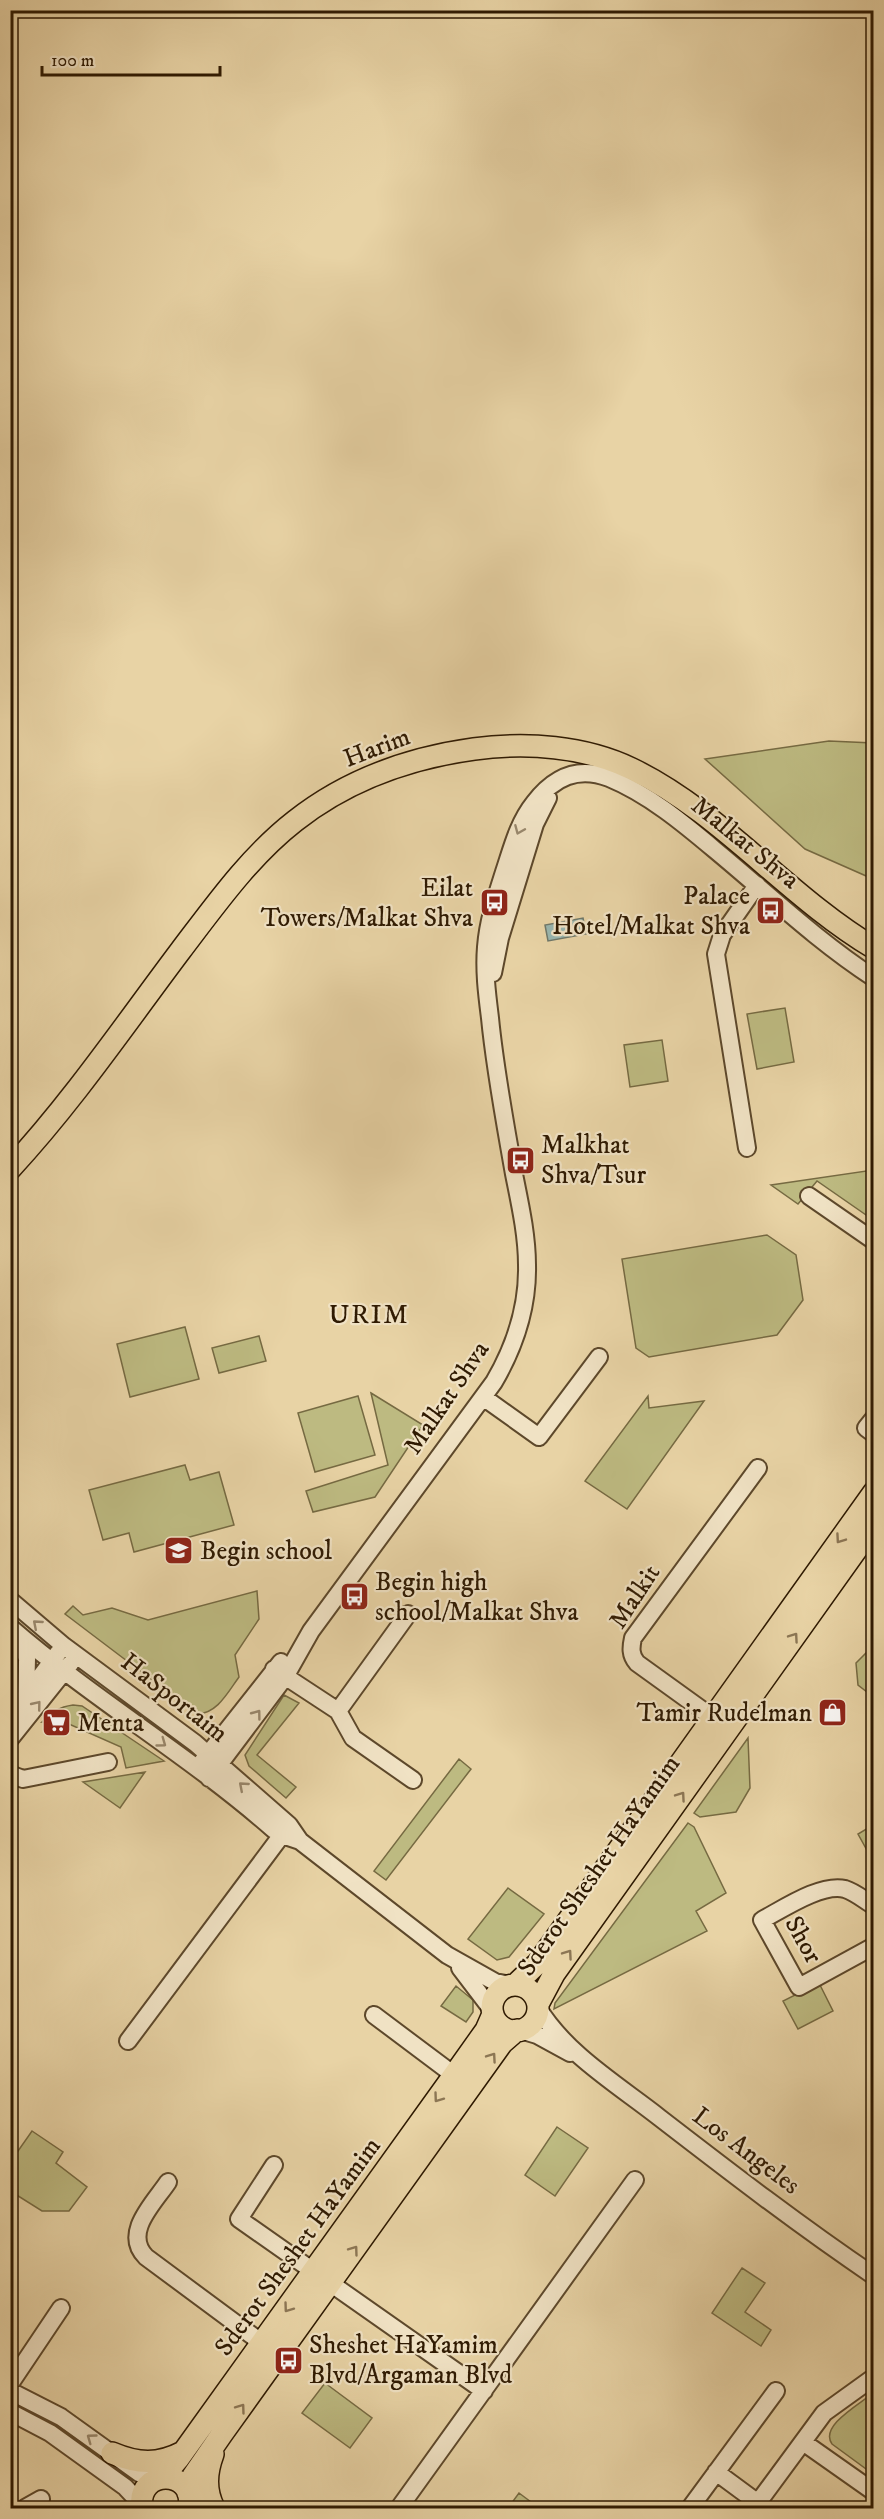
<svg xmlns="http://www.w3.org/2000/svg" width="884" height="2519" font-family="'IM FELL DW Pica',serif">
  <rect width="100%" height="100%" fill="#e8d3a5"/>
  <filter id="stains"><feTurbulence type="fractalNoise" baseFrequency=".00333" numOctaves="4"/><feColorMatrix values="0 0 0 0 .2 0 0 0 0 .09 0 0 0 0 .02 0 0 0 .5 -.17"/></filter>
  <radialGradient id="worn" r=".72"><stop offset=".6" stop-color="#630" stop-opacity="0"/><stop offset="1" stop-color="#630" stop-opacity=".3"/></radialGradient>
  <path fill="#bdba81" stroke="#766a42" stroke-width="1.5" d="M829,741L873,743V879L805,849L705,759Z
    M785,1008L794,1062L757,1069L747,1014Z
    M662,1040L668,1081L630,1087L624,1045Z
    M873,1170V1211L869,1217L817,1181L798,1204L771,1185Z
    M767,1235L796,1255L803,1300L777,1335L649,1357L636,1348L622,1259Z
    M185,1327L199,1379L130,1397L117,1344Z
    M259,1336L266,1361L219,1373L212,1348Z
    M371,1393L423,1425L375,1497L313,1512L306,1491L388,1465Z
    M358,1396L375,1455L315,1472L298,1413Z
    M648,1396L649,1408L704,1401L627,1509L585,1481Z
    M185,1465L190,1480L219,1472L234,1525L134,1552L129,1533L103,1540L89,1490Z
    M257,1591L259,1619L235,1655L239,1677C228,1692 217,1714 197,1714L65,1614L73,1606L83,1615L112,1608L148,1620Z
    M11,1646C22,1660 19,1676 11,1690Z
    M873,1650V1691L867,1692L858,1685L856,1663L868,1651Z
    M284,1695L299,1703L257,1755L296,1787L286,1798L249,1766L245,1755Z
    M73,1705L82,1706L164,1761L126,1768L121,1747L60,1720L42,1722C52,1712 59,1707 73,1705Z
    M748,1738L750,1788L736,1812L700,1817L694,1813Z
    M459,1759L471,1769L386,1880L374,1871Z
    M145,1772L120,1808L83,1782Z
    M688,1823L694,1827L726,1893L696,1911L707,1931L554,2009L555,2003Z
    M873,1825V1861L858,1834Z
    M508,1888L544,1914L509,1957L497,1960L468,1939Z
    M819,1983L833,2011L798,2029L783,2001Z
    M456,1986L473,2000V2012L466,2022L441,2006Z
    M557,2127L588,2148L555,2196L525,2175Z
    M32,2131L63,2152L56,2163L87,2187L69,2211H42L15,2194L11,2161Z
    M742,2268L765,2283L745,2312L771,2330L761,2346L712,2313Z
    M325,2383L372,2418L350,2448L302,2413Z
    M873,2393V2474L832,2444C819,2426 860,2404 873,2393Z
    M519,2493L539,2508H508Z"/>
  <path fill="#99b6af" stroke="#6f786a" stroke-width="1.5" d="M583,918L586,934L548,941L545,925Z"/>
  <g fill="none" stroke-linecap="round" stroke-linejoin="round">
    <defs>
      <path id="minor" d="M493,973L500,938L535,824L548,798
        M747,1148L716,954L722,935L757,885
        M809,1196L874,1241
        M483,1397L539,1437L599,1357
        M874,1418L866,1428L874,1434
        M10,1600L64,1646L195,1743L289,1825L300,1841L447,1955L495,1982L510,1985
        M10,1627C94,1700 190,1756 273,1829L282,1835L300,1841
        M18,1635L27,1659L26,1694
        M274,1669L338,1711L353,1738L413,1780
        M338,1711L408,1614
        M10,1717L58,1653
        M723,1725L637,1663C630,1655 631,1647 633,1638L758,1468
        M10,1739L70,1664
        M202,1762L281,1662
        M10,1774L23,1779L108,1762
        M209,1778L285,1677L311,1631L494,1382C515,1346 528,1307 527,1265C527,1235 520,1204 514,1174C505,1122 495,1070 490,1018C487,994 484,971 486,947C488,921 496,897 504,872C512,848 518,823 534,803C554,777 578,766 609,778C648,794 683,823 715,850C767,893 817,941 874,978
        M874,1906C864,1900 855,1892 845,1889C821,1883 783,1909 762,1920L799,1987L874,1946
        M460,1968L492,2010
        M538,2008C566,2054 618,2085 660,2118C730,2172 800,2226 874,2276
        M374,2015L454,2075
        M520,2030L537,2035L570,2053
        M128,2041L287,1828
        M274,2165L239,2219L484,2391
        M168,2182C154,2203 122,2233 146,2257L262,2343
        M10,2384L61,2308
        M10,2391L61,2417L139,2473L158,2479
        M10,2412L50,2433L125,2487L141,2504
        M803,2442L874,2492
        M716,2472L758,2503
        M25,2508L41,2499
        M399,2508L635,2180
        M690,2508L776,2391
        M754,2508L824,2413L874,2377"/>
      <path id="major" d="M10,1169C73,1101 126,1023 181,950C216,904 250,856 295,821C347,780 409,758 474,749C527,742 584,746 632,769C721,812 788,897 874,948
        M515,1985L538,1963L874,1492
        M492 2008a23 23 0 1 1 46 0a23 23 0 1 1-46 0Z
        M538,2004L554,1974L874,1525
        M112,2453C138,2464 158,2465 183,2452
        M213,2454C206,2473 205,2490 214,2508
        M162,2478L179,2458L454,2075L486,2030L493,2014
        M188,2493L193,2476L222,2434L502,2043L517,2030
        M142,2508C136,2468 196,2468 189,2508"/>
    </defs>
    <use href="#minor" stroke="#5d482b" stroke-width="20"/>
    <use href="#major" stroke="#2f1a02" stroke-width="24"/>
    <use href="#minor" stroke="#f0e2c4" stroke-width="16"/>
    <use href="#major" stroke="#e8d3a5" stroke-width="21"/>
  </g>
  <defs><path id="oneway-chevron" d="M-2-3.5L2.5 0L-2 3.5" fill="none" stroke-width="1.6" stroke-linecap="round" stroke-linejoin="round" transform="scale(1.5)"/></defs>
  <g stroke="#99886d">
    <use href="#oneway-chevron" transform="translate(519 830) rotate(113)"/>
    <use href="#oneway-chevron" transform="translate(37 1624) rotate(-139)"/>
    <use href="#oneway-chevron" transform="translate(37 1705) rotate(-51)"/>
    <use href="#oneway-chevron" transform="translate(257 1714) rotate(-53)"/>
    <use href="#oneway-chevron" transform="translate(162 1743) rotate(36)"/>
    <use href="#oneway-chevron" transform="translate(243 1786) rotate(-139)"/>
    <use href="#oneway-chevron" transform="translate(91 2438) rotate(-144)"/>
  </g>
  <g stroke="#8c7654">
    <use href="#oneway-chevron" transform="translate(840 1539) rotate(125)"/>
    <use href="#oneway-chevron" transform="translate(794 1637) rotate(-55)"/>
    <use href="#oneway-chevron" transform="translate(681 1796) rotate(-55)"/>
    <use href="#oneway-chevron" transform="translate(568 1954) rotate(-55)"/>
    <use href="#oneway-chevron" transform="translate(492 2057) rotate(-55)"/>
    <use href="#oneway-chevron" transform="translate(438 2098) rotate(126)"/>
    <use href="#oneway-chevron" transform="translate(354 2250) rotate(-54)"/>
    <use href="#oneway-chevron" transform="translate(288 2308) rotate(126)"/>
    <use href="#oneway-chevron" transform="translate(241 2408) rotate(-54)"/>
  </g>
  <defs>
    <symbol id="bus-square" viewBox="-11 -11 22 22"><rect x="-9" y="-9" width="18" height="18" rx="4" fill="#8f2418" stroke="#f0e2c4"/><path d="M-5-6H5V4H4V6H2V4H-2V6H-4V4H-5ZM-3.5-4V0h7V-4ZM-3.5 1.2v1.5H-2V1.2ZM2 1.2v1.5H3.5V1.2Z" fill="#fff"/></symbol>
    <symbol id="school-square" viewBox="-11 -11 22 22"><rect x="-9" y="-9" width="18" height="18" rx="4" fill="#8f2418" stroke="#f0e2c4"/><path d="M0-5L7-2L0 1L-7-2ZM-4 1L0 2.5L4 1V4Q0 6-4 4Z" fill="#fff"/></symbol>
    <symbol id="shop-square" viewBox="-11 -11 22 22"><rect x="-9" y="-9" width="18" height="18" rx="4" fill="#8f2418" stroke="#f0e2c4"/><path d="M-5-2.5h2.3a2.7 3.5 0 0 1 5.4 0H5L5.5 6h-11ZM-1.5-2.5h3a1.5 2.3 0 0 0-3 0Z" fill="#fff"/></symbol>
    <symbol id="supermarket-square" viewBox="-11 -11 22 22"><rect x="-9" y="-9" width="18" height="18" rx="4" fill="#8f2418" stroke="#f0e2c4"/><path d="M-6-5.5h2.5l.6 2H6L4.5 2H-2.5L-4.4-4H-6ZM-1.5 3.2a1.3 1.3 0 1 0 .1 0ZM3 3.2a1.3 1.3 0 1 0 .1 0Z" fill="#fff"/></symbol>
  </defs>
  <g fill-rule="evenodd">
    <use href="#bus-square" x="478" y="886" width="33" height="33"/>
    <use href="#bus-square" x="754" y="894" width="33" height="33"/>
    <use href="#bus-square" x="504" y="1144" width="33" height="33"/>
    <use href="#school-square" x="162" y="1534" width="33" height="33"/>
    <use href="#bus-square" x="338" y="1580" width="33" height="33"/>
    <use href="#shop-square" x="816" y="1696" width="33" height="33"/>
    <use href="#supermarket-square" x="40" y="1706" width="33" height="33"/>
    <use href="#bus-square" x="272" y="2344" width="33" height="33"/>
  </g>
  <g text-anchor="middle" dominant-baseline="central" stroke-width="4.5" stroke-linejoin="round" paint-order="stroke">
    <g font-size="26" fill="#2f1a02" stroke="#f0e2c4">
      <text transform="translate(377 748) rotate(-21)">Harim</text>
      <text transform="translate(745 843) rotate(39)">Malkat Shva</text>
      <text transform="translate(447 1398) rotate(-56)">Malkat Shva</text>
      <text transform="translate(635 1597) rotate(-57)">Malkit</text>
      <text transform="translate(174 1698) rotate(38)">HaSportaim</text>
      <text transform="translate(599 1866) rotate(-55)">Sderot Sheshet HaYamim</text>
      <text transform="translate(803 1940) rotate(61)">Shor</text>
      <text transform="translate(746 2151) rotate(37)">Los Angeles</text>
      <text transform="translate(298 2247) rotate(-54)">Sderot Sheshet HaYamim</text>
    </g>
    <g font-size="26" fill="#2f1a02" stroke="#f0e2c4" text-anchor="start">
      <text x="473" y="888" text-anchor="end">Eilat<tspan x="473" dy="30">Towers/Malkat Shva</tspan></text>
      <text x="750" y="896" text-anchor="end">Palace<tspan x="750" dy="30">Hotel/Malkat Shva</tspan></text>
      <text x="541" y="1145">Malkhat<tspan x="541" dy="30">Shva/Tsur</tspan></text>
      <text x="200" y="1551">Begin school</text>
      <text x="375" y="1582">Begin high<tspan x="375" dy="30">school/Malkat Shva</tspan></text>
      <text x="812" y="1713" text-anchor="end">Tamir Rudelman</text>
      <text x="77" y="1723">Menta</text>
      <text x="309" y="2345">Sheshet HaYamim<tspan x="309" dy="30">Blvd/Argaman Blvd</tspan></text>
    </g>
    <g font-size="27" letter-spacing="1.5" fill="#2f1a02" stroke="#f0e2c4">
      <text x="369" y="1315">URIM</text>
    </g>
  </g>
  <rect width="884" height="2519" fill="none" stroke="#e8d3a5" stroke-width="36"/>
  <rect x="12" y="12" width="860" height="2495" fill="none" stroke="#2f1a02" stroke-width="3"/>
  <rect x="18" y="18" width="848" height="2483" fill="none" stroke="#2f1a02" stroke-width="1.5"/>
  <path d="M42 66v9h178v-9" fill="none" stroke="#2f1a02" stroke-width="3"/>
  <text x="51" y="66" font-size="18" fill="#2f1a02" stroke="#f0e2c4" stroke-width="4.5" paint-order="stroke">100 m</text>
  <rect width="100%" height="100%" filter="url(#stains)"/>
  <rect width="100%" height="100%" fill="url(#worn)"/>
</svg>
